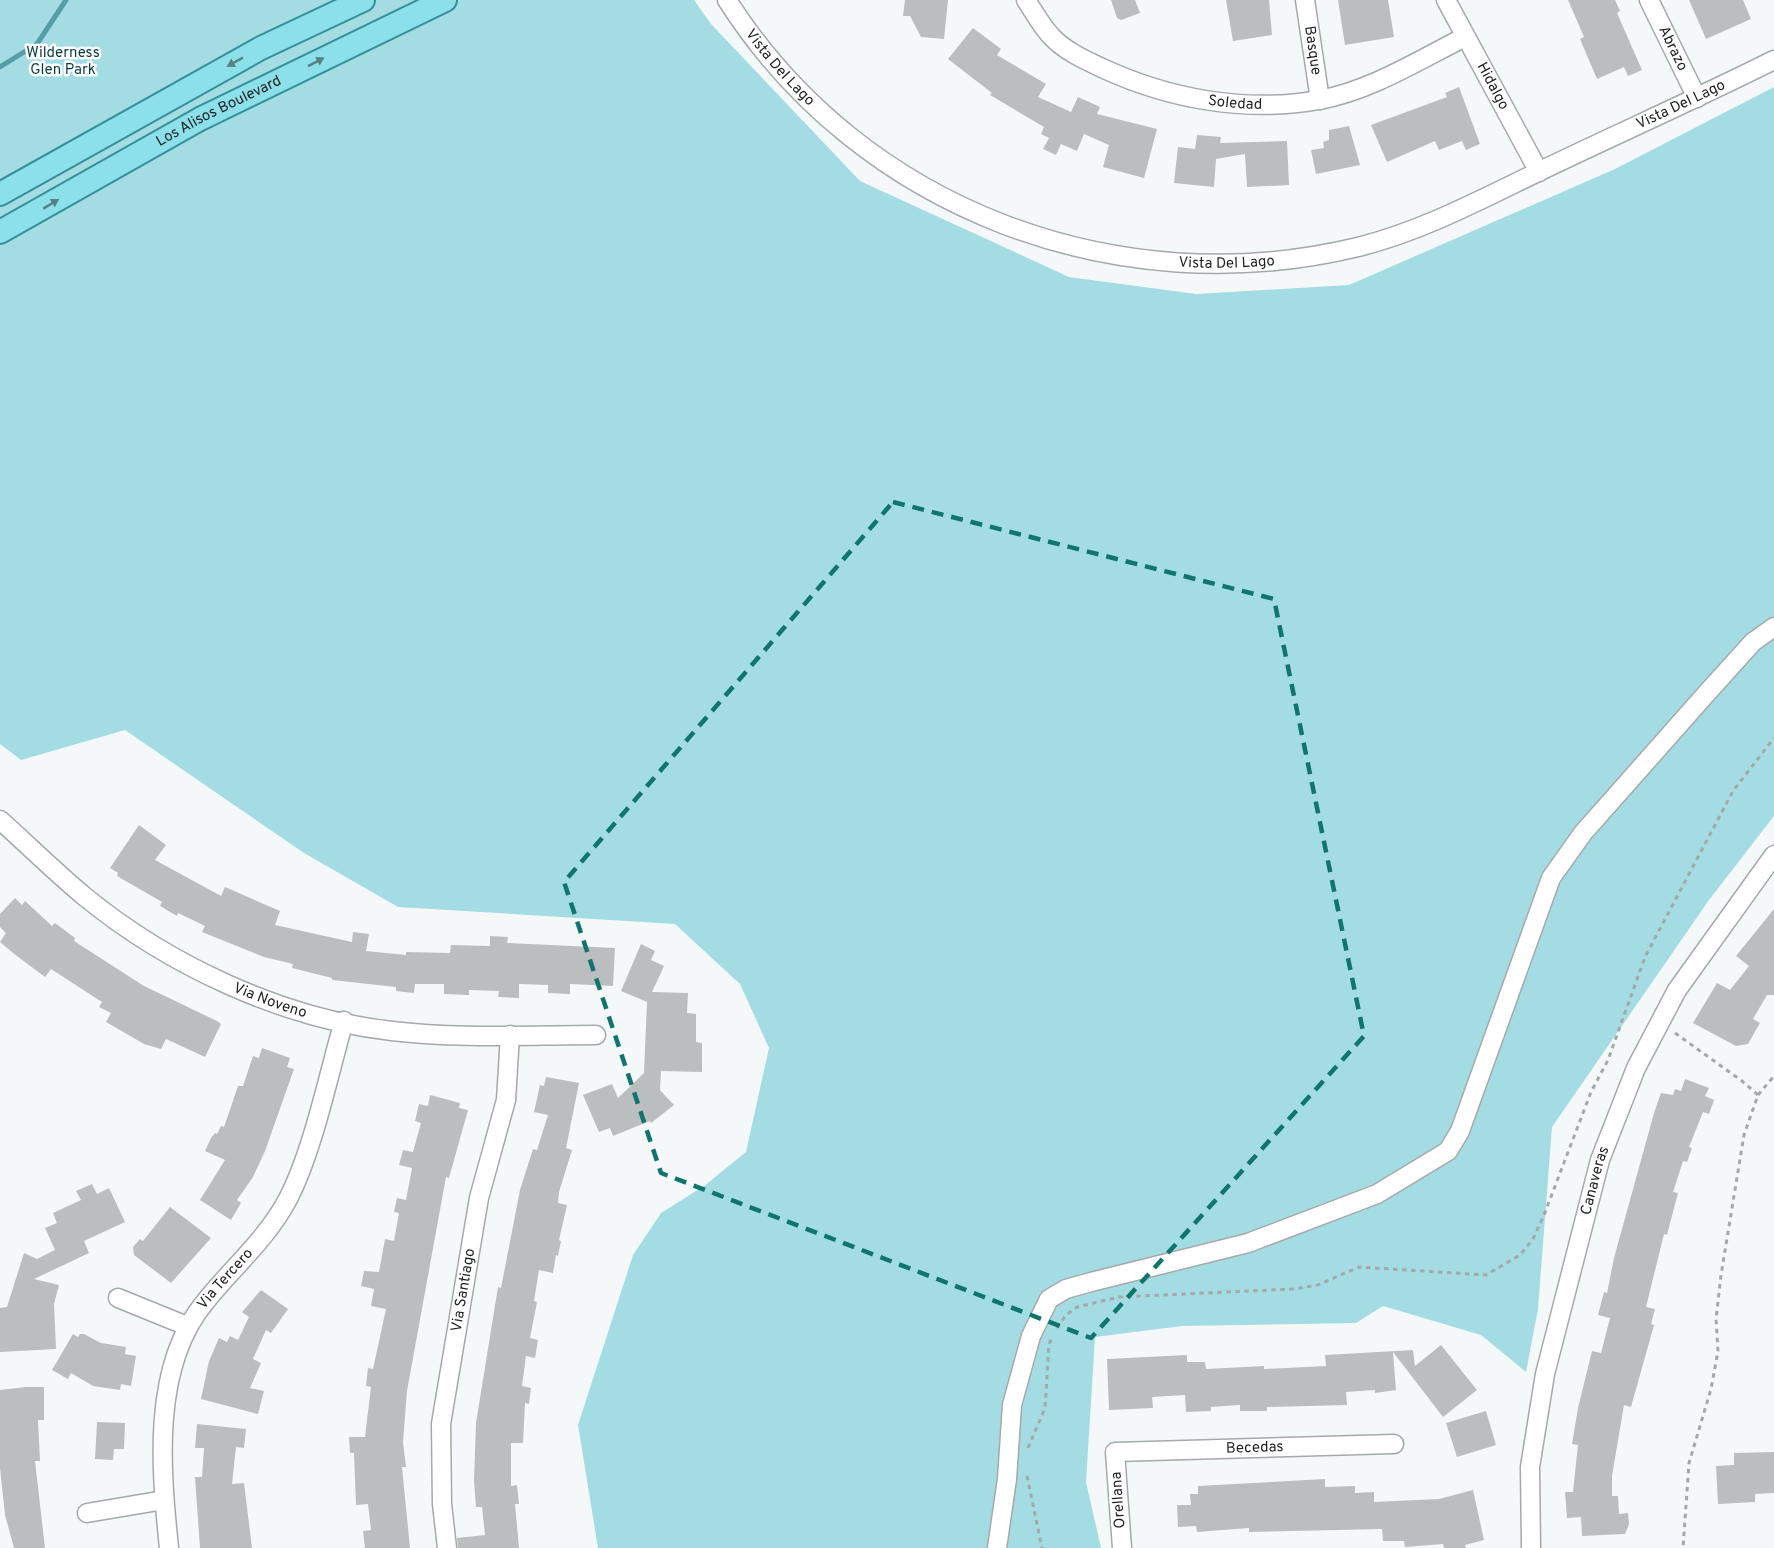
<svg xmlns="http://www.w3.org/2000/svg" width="1774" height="1548" font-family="Overpass,sans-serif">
  <rect width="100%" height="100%" fill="#f4f8f9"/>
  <path fill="#a3dde3" d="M0,0H694L711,24L860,181L1069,277L1196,294L1349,285L1615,169L1774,87V816L1709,900L1552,1127L1538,1309L1526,1372L1481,1335L1383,1306L1356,1323L1182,1326L1095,1337L1086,1482L1101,1548H598L578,1425L633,1255L661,1213L704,1186L746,1152L769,1048L740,984L675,924L398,907L304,853L125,730L21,760L0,744Z"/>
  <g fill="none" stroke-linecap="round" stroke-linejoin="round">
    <path stroke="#579da5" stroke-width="5" d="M0,67L37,44L66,0"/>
  </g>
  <path fill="#babebe" d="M905,0H948L944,39L921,37L910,16H903Z
    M1111,0H1135L1140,13L1121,20L1117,18Z
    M1226,0H1269L1272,35L1233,41Z
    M1338,0H1388L1394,37L1345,45Z
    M1568,0H1615L1620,11L1617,13L1642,70L1628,76L1624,67L1597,79L1580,39L1584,37Z
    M1689,0H1743L1751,19L1706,39Z
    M973,28L1001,49L997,55L1046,84L1038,97L1071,112L1078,97L1100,107L1097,114L1157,129L1144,178L1103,167L1109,145L1084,134L1077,151L1061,144L1056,155L1043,149L1049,138L1041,134L1044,127L990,95L992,93L948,59Z
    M1459,87L1480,144L1466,150L1462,141L1439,150L1435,141L1387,162L1371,125L1447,97L1445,93Z
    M1349,126L1360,165L1316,174L1311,150L1324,148L1323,142L1329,140V130Z
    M1197,135L1221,137L1220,143L1287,141L1289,185L1247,187L1245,154L1216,159L1214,187L1174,183L1178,147L1195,149Z
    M139,825L166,845L155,860L221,896L225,887L280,911L275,925L352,942L353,932L369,934L366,951L406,955V952L450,953L451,945L490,946V936L508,937L507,943L615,948L613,986L570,984V994L548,993V985L519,984V998L498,997L499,991L469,990V995L444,994V984H415L414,993L396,991V987L332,980V978L292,968L293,964L264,957L202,932L205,926L178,913L177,916L160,906L162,902L117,876L118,873L110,868Z
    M15,898L22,905L25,901L52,926L55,923L75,938L74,941L144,986L217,1021L221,1024L205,1057L166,1039L161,1049L144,1044L106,1022L111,1013L99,1007L102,1002L51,969L45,977L13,953L0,942L6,933L0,927V914Z
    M1774,909V995H1767L1753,1019L1760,1023L1748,1044L1736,1046L1693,1023L1717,983L1730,990L1749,966L1736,956Z
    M641,944L655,951L651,960L664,966L652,992L688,993L687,1013L696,1014V1042L702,1043V1072L661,1071L660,1090L674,1105L651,1123L650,1121L613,1136L610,1128L599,1132L583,1095L612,1084L618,1098L644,1073L647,1002L621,991Z
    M262,1048L290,1058L287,1067L294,1069L265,1151L253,1177L237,1200L241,1203L231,1220L200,1200L225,1160L205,1151L211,1138L215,1133L217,1134L221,1126L224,1127L238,1086H243L253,1056L259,1058Z
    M546,1077L579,1083L566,1148L572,1150L559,1192L558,1203L567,1205L559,1240L561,1241L558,1256L556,1255L553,1273L539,1270L534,1301L537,1302L530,1338L538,1340L535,1358L526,1356L522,1386L531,1388L529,1404L525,1403L523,1443H511V1486L517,1485L519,1504H515L519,1548H458L457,1538L485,1535L482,1507H476L474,1480L476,1423L498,1287L501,1288L520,1190L533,1149L537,1150L548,1115L534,1112L540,1085L544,1086Z
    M1685,1079L1709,1088L1705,1096L1714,1100L1709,1114L1703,1112L1689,1147L1692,1148L1687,1162L1683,1161L1673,1192L1678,1193L1667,1235L1664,1234L1646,1307L1655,1309L1651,1324L1654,1325L1631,1407L1624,1405L1612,1476V1496H1618L1619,1514L1628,1513L1629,1524L1625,1534L1582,1536L1581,1517L1567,1518L1565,1492H1573L1578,1445L1572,1444L1578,1408L1592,1351L1601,1353L1610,1318L1598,1315L1604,1292L1607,1293L1614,1258L1654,1113L1661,1093L1673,1095L1675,1089L1681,1091Z
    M430,1095L460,1103L459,1108L468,1110L449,1178L446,1177L407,1391L403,1442L406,1467H402L410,1548H365L363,1531L371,1530L368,1504L356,1505L354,1453H350L349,1437H365L371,1387L366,1386L368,1368L373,1369L386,1309L371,1306L374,1289L361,1286L364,1271L379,1272L385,1239L394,1241L399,1213L394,1212L397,1198L406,1200L412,1168L399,1165L403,1150L413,1152L421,1123L415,1121L419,1104L428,1106Z
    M92,1184L97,1194L109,1188L125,1222L84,1241L89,1253L34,1279L59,1285L54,1304L56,1349L0,1352V1308L7,1307L24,1253L37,1259L55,1250L45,1228L57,1223L53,1213L81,1200L76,1191Z
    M170,1207L211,1238L171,1283L134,1255L133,1247L140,1239L143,1241Z
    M261,1290L288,1309L271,1333L266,1330L253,1359L261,1363L250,1388L264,1391L258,1414L201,1399L209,1361L219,1338L227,1342L230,1336L238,1340L249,1317L242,1312Z
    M73,1334L78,1337L80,1334H84L101,1343L126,1347L125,1354L136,1356L131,1386L121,1384L120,1390L93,1386L71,1373L68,1379L52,1370Z
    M1441,1345L1477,1390L1443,1417L1393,1352L1396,1390L1375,1393V1390L1346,1392L1347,1405L1267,1407V1411H1240V1405L1211,1407V1411L1186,1412L1185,1395L1152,1397L1153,1408L1109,1410L1107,1359L1187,1355V1362H1205L1206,1369L1264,1366V1369L1326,1366L1325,1355L1413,1350L1415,1366Z
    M26,1387H44V1420H38L40,1461H35L45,1548H14L5,1515L0,1468V1390Z
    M1486,1411L1496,1445L1457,1457L1446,1423Z
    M97,1422L125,1423L124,1449H114L113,1460L95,1459Z
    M197,1424L246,1429L244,1448L236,1447L232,1484L244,1483L252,1548H200L195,1477H202L204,1448H195Z
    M1774,1452V1493L1755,1494V1502L1718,1504L1716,1466L1734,1465V1453Z
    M1325,1479V1487L1355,1486V1493L1374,1492V1502L1439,1499L1473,1490L1484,1540L1465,1545L1466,1548H1444L1443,1544L1405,1547L1404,1541H1383L1382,1529L1249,1532V1528L1197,1532L1196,1526L1178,1527L1177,1505H1191L1190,1494H1198V1486Z"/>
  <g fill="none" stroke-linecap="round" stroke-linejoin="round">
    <defs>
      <g id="minor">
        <path id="s1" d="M727,0C861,210 1118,305 1358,247C1422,231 1480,200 1538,172C1617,134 1696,99 1774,60"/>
        <path id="s2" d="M1026,0C1034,12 1042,27 1052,37C1065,51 1085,60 1102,68C1169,99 1245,113 1319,100C1370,91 1419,60 1465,37"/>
        <path id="s3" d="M1305,0L1320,100"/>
        <path id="s4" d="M1446,0L1539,172"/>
        <path id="s5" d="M1649,0L1697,98"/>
        <path id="s6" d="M0,820C28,845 55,872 84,896C168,965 283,1019 392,1031C459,1039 528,1035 596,1035"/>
        <path d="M118,1298L187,1326"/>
        <path d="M87,1513L164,1500"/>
        <path id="s7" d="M169,1548C161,1470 151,1367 205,1302C233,1267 266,1240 288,1199C313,1151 328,1076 344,1021"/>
        <path id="s8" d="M447,1548L442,1504L441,1424L479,1198L506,1100L510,1035"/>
        <path d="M997,1548L1007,1479L1012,1405L1031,1336L1049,1299L1066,1289L1091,1282L1248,1243L1377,1194L1448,1151L1460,1131L1551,878L1583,833L1706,694L1753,642L1774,627"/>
        <path id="s9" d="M1122,1548L1115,1452L1394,1444"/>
        <path id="s10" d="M1531,1548L1530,1467L1545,1374L1600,1160L1636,1068L1677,990L1774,855"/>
      </g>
      <g id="major">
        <path d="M0,194L261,48L363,0"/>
        <path id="s11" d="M0,232L200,119L445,0"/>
      </g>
    </defs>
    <use href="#minor" stroke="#a6a9aa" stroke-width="21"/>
    <use href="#major" stroke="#349099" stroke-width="26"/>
    <path stroke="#a5a8a9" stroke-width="3" stroke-dasharray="4.5 4.5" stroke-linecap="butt" d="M1675,1033L1742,1081L1758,1095L1744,1135L1721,1275L1716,1319L1718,1351L1711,1389L1689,1463L1683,1548
      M1758,1095L1774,1076
      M1057,1328L1066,1315L1077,1307L1119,1297L1293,1289L1318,1285L1359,1267L1486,1275L1520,1255L1533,1239L1544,1215L1591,1092L1608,1060L1645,957L1733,791L1774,738
      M1028,1448L1045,1408L1049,1344L1053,1336
      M1027,1476L1042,1548"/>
    <use href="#minor" stroke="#fff" stroke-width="18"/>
    <use href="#major" stroke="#8ce0e9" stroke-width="22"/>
  </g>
  <defs><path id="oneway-solid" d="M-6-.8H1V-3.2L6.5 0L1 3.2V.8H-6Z" transform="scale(1.5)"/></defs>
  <g fill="#568084">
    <use href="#oneway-solid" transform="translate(235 62) rotate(151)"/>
    <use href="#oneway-solid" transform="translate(316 62) rotate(-27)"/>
    <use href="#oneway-solid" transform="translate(51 204) rotate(-31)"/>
  </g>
  <path fill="none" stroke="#0f766e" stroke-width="4.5" stroke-dasharray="12 8" stroke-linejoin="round" d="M893,502L1274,599L1364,1036L1091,1338L661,1173L564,882Z"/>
  <g text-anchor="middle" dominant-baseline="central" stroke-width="5" stroke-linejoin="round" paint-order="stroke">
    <g font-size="15" fill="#1f2020" stroke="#fff">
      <text stroke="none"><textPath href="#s5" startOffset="54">Abrazo</textPath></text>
      <text stroke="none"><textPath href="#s3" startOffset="51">Basque</textPath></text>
      <text stroke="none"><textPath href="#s1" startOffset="86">Vista Del Lago</textPath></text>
      <text stroke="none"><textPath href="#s4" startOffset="98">Hidalgo</textPath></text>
      <text stroke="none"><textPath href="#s2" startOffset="243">Soledad</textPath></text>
      <text stroke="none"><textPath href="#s1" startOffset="1076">Vista Del Lago</textPath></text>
      <text stroke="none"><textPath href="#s11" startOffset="250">Los Alisos Boulevard</textPath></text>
      <text stroke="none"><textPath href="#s1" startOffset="590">Vista Del Lago</textPath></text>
      <text stroke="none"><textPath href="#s6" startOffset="328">Via Noveno</textPath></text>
      <text stroke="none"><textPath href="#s10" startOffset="375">Canaveras</textPath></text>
      <text stroke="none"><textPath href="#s7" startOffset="286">Via Tercero</textPath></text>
      <text stroke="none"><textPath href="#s8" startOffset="260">Via Santiago</textPath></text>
      <text stroke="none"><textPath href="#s9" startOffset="236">Becedas</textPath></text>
      <text transform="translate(1119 1500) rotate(-94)">Orellana</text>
    </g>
    <g font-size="15" fill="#0c3d41" stroke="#fff">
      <text x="63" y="53">Wilderness<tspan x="63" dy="17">Glen Park</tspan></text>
    </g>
  </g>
</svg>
